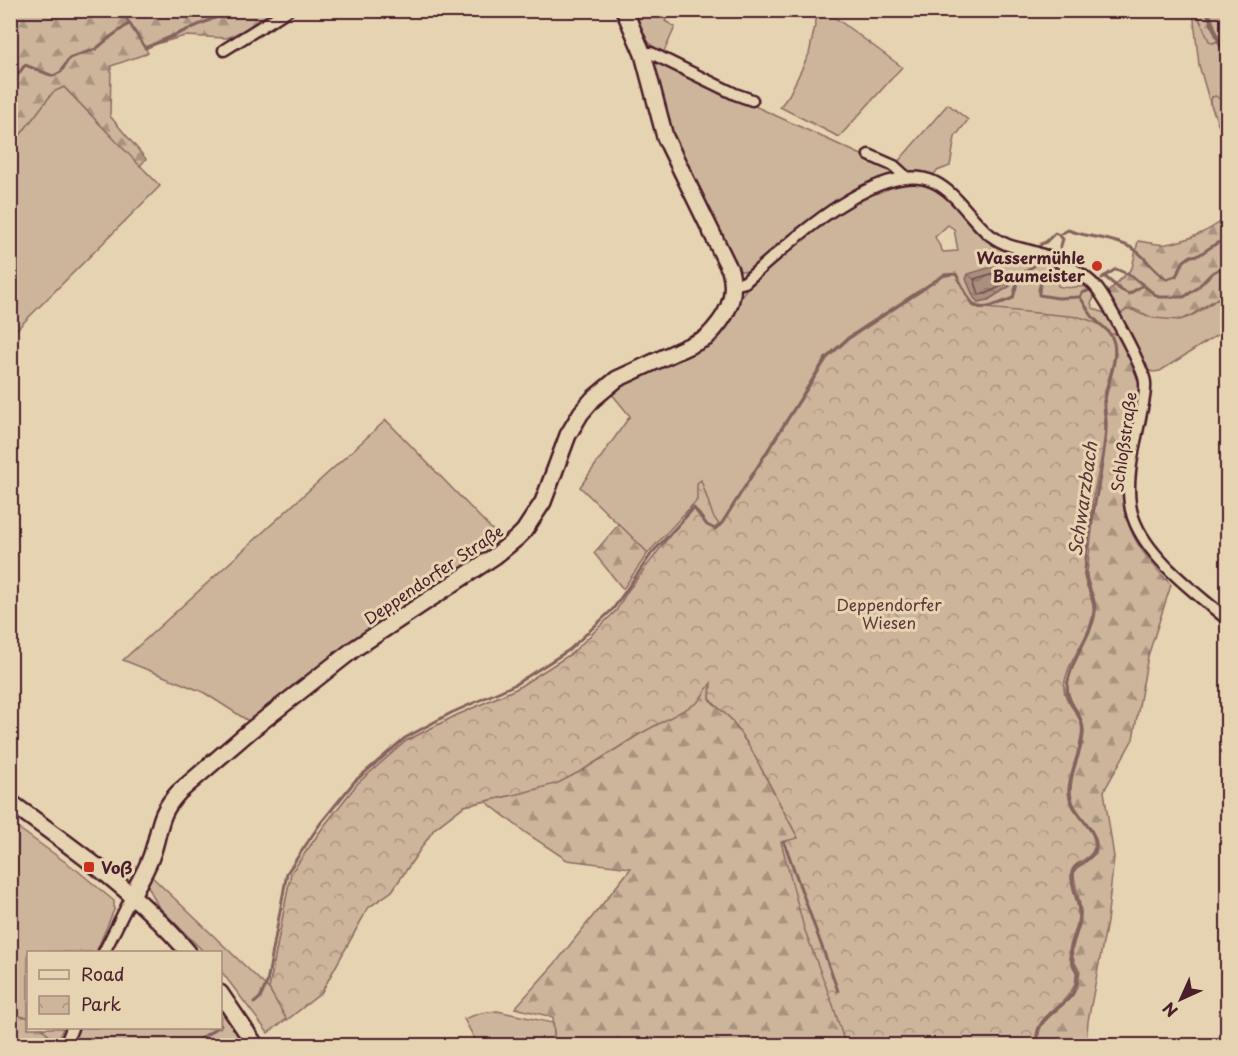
<svg xmlns="http://www.w3.org/2000/svg" width="1238" height="1056" font-family="'Playpen Sans',sans-serif">
  <defs>
    <pattern id="forest-firs" width="22" height="20" patternUnits="userSpaceOnUse" patternTransform="scale(1.5)"><rect width="22" height="20" fill="#cdb59b"/><path d="M5 1l3.5 6h-7zM16 11l3.5 6h-7z" fill="#a8937f"/></pattern>
    <pattern id="park-crowns" width="20" height="18" patternUnits="userSpaceOnUse" patternTransform="scale(1.5)"><rect width="20" height="18" fill="#cdb59b"/><path d="M2 6a3 3 0 1 1 6 0M12 15a3 3 0 1 1 6 0" fill="none" stroke="#a8937f"/></pattern>
    <pattern id="water-waves" width="16" height="10" patternUnits="userSpaceOnUse" patternTransform="scale(1.5)"><rect width="16" height="10" fill="#aa8e7e"/><path d="M0 5q4-4 8 0t8 0" fill="none" stroke="#8c7367"/></pattern>
  </defs>
  <rect width="100%" height="100%" fill="#e6d3b1"/>
  <filter id="ink" filterUnits="userSpaceOnUse"><feTurbulence type="fractalNoise" baseFrequency=".0167" numOctaves="2"/><feDisplacementMap in="SourceGraphic" scale="12" xChannelSelector="R" yChannelSelector="G"/><feConvolveMatrix kernelMatrix="1 2 1 2 8 2 1 2 1" color-interpolation-filters="sRGB"/></filter>
  <g filter="url(#ink)">
    <path fill="#cdb59b" stroke="#8c6a63" stroke-width="1.5" fill-rule="evenodd" d="M639,11H671L665,21L675,27L663,54C647,44 636,29 639,11Z
      M818,11H826L902,67L839,137L780,107L789,95L809,54Z
      M1193,11H1196L1201,23L1213,43L1220,40L1209,11H1227V114L1222,100L1212,97L1210,103L1199,65Z
      M652,59L890,168L894,172V175L868,184L838,201L749,272L737,270L672,141Z
      M64,87L160,186L11,335V147L53,92Z
      M948,104L968,120L955,137L950,166L937,171L933,175L907,171L896,164Z
      M916,183C949,190 966,222 992,242C1012,258 1034,255 1055,268L1058,286C1074,292 1086,277 1094,298L1091,303L1093,308L1106,314L1118,334L1110,335C1118,358 1105,378 1103,401C1103,410 1105,419 1105,428C1104,436 1103,443 1102,451C1099,476 1091,501 1089,527C1087,540 1083,564 1085,576C1086,593 1095,601 1091,620C1086,644 1066,662 1064,687C1063,701 1082,716 1081,733C1080,757 1063,779 1070,804C1075,820 1095,827 1094,846C1093,860 1073,861 1071,872C1069,884 1078,899 1078,912C1079,938 1059,946 1076,972C1076,976 1076,982 1074,986C1064,1009 1030,1016 1037,1045L798,838L751,749L731,719L710,700L711,683L697,703L638,735L608,755L522,793L464,806L434,829L392,891L368,908L321,993L268,1033L221,971L220,952H204L158,906L148,886L150,875L269,989L291,873L324,826L358,783L406,741L455,716L516,689L571,654L616,611L697,500L648,553L580,487L630,416L611,393L647,371L697,351L720,334L746,289L808,234L843,209L870,194L892,185ZM948,225L954,229L958,251L943,252L935,237ZM995,266L1010,286L988,300L978,302Z
      M1227,292V329L1160,371L1153,372L1147,370L1118,316C1132,305 1130,310 1143,315C1150,317 1175,320 1182,319C1198,315 1214,301 1227,292Z
      M386,420L504,542L353,640L250,722L203,692L123,660Z
      M11,823L78,871L114,901V910L96,952H28V1017L11,1016Z
      M221,1010L244,1045H71L78,1028H220Z
      M497,1011L553,1023L555,1045H478L464,1019L481,1013Z
      M42,1028H63L56,1045H11L10,1037L52,1040Z"/>
    <path fill="url(#forest-firs)" stroke="#8c6a63" stroke-width="1.5" d="M11,11H277L252,26L227,38L185,36L145,47L148,53L111,66L110,116L146,159L140,166L64,87L53,92L11,147Z
      M1196,11H1209L1220,40L1213,43L1209,41Z
      M1216,96C1232,107 1228,129 1227,146L1210,103L1212,97Z
      M1227,217V292L1190,316L1180,320L1153,318L1134,309L1126,310L1118,316L1107,293L1132,268L1138,241C1147,242 1157,245 1166,244C1188,241 1211,230 1227,217Z
      M1110,334H1118L1138,371L1140,381C1139,429 1110,492 1134,537C1143,555 1158,570 1171,585L1148,656L1133,739L1104,791L1114,857L1107,922L1088,1021L1086,1045H1041C1030,1022 1061,1011 1073,995C1078,987 1079,980 1080,971C1062,948 1082,937 1081,912C1080,899 1075,887 1074,874L1076,869L1096,853C1100,823 1071,816 1071,791C1070,771 1083,752 1084,733C1085,715 1067,703 1068,686C1070,659 1091,639 1095,613C1098,598 1087,587 1087,573L1095,505L1092,503L1105,427L1103,401L1114,353Z
      M619,524L648,553L623,589L594,553Z
      M711,682L710,700L731,719L751,749L798,838L862,1045H555L553,1017L515,1008L558,960L631,868L567,860L526,833L485,801L522,793L583,770L638,735Z
      M11,1016L28,1017V1028H42L53,1040L11,1037Z"/>
    <path fill="url(#park-crowns)" stroke="#8c6a63" stroke-width="1.5" d="M956,274L971,304L974,307L1079,317C1090,320 1103,324 1110,334C1122,352 1105,382 1103,401C1103,410 1105,419 1105,428C1104,454 1096,479 1092,504C1089,521 1088,537 1087,554C1086,561 1084,569 1084,576C1086,588 1094,598 1093,611C1091,638 1067,659 1064,687C1063,700 1078,712 1081,724C1085,741 1069,771 1068,790C1068,815 1096,823 1094,846C1093,860 1073,861 1071,872C1069,884 1078,899 1078,912C1079,938 1059,946 1076,972C1076,976 1076,982 1074,986C1064,1009 1030,1016 1037,1045L849,1046L845,1044L833,1005L804,928L781,842L798,838L751,749L731,719L710,700L711,683L697,703L638,735L583,770L558,783L522,793L464,806L434,829L392,891L368,908L321,993L287,1020L269,989L291,873L324,826L358,783L406,741L455,716L516,689L571,654L616,611L627,592L697,500V483L701,480L713,516L720,526L827,359L849,339L925,289C935,280 942,275 956,274Z"/>
    <path fill="url(#water-waves)" stroke="#84625d" stroke-width="1.5" d="M995,266L1010,286L988,300L978,302L974,298L966,279L968,274Z"/>
    <g fill="none" stroke-linecap="round" stroke-linejoin="round">
      <path stroke="#704b4c" stroke-width="1.5" d="M994,273L1001,282V286L986,294H979L974,279Z"/>
      <path stroke="#84625d" stroke-width="3" d="M121,10L145,48L233,10
        M1206,10L1220,45L1228,55
        M10,85L25,65L53,76L61,72L69,58L96,49L109,38L130,23
        M1039,250L1041,244L1046,242L1055,233L1059,235L1068,230C1088,238 1111,237 1132,248C1146,256 1152,271 1167,279L1176,276L1184,261L1191,256L1199,255L1217,243L1228,241
        M1057,258L1063,239L1059,235
        M1054,264C1048,278 1038,279 1039,295L1058,298L1079,297
        M1104,276L1121,290L1129,294L1143,285
        M1102,278L1116,269L1132,276L1158,297H1184L1196,289L1212,273L1228,264
        M784,842L838,991
        M254,1003L260,998L267,983L287,873L320,824L355,781L405,738L451,713L514,685L569,650L613,609L652,553L694,508L707,525L715,529L722,523L826,358L848,338L944,275L956,274C975,309 971,316 1013,298L1019,276L1035,265L1037,256
        M220,1025H221
        M189,1046L217,1028
        M1038,1046C1031,1016 1067,1010 1076,987C1078,982 1077,976 1078,972C1061,947 1080,939 1080,914C1079,899 1068,881 1075,867C1124,844 1073,822 1070,795C1067,772 1087,744 1082,724C1080,712 1065,700 1067,687C1070,660 1094,632 1095,611C1095,597 1085,585 1085,572C1087,531 1099,491 1104,451C1105,443 1106,436 1106,428C1107,419 1104,410 1105,401C1107,382 1118,363 1114,343C1111,330 1100,326 1092,316C1088,310 1084,303 1080,297L1082,293L1090,290"/>
      <defs>
        <path id="street" d="M224,50L288,10
          M643,54L651,53L735,94L752,100
          M869,155L894,166L906,177
          M734,285L745,282C783,248 880,156 934,182C957,193 970,219 990,235C1009,249 1020,247 1040,254C1059,260 1082,272 1095,286C1105,297 1145,370 1145,383C1146,394 1142,407 1140,418C1134,448 1123,487 1133,517C1147,558 1196,593 1228,620
          M104,952L132,896
          M65,1046L72,1028"/>
        <path id="secondary" d="M10,802C73,848 138,893 188,952
          M132,896C138,883 146,871 151,857C161,830 157,815 179,792L251,730L354,649L495,556L517,538L524,531L543,502L568,435L581,413L593,399L617,379L706,338C726,318 738,298 730,270L665,137L643,54L624,10
          M220,993L256,1046"/>
      </defs>
      <use href="#street" stroke="#4a1f2b" stroke-width="15"/>
      <use href="#secondary" stroke="#4a1f2b" stroke-width="20"/>
      <use href="#street" stroke="#e6d3b1" stroke-width="10"/>
      <use href="#secondary" stroke="#e6d3b1" stroke-width="15"/>
    </g>
  </g>
  <g fill="#c8321e" stroke="#e6d3b1" stroke-width="2">
    <circle cx="1097" cy="266" r="6"/>
    <rect x="83" y="861" width="12" height="12" rx="3"/>
  </g>
  <g text-anchor="middle" dominant-baseline="central" stroke-width="6" stroke-linejoin="round" paint-order="stroke">
    <g font-size="16" font-weight="bold" fill="#4a1f2b" stroke="#e6d3b1" text-anchor="end">
      <text x="1085" y="257">Wassermühle<tspan x="1085" dy="18">Baumeister</tspan></text>
      <text x="101" y="867" text-anchor="start">Voß</text>
    </g>
    <g font-size="16" fill="#4a1f2b" stroke="#e6d3b1">
      <text transform="translate(1123 442) rotate(-82)">Schloßstraße</text>
      <text transform="translate(433 574) rotate(-34)">Deppendorfer Straße</text>
    </g>
    <g font-size="16" fill="#5e363c" stroke="#e6d3b1">
      <text x="889" y="604">Deppendorfer<tspan x="889" dy="18">Wiesen</tspan></text>
    </g>
    <g font-size="18" font-style="italic" fill="#5d353c" stroke="#e6d3b1">
      <text transform="translate(1082 499) rotate(-82)">Schwarzbach</text>
    </g>
  </g>
  <rect width="1238" height="1056" fill="none" stroke="#e6d3b1" stroke-width="36"/>
  <rect x="18" y="18" width="1202" height="1020" fill="none" stroke="#4a1f2b" stroke-width="2" filter="url(#ink)"/>
  <rect x="27" y="951" width="195" height="78" fill="#e6d3b1" stroke="#a88b7b" stroke-width="1.5"/>
  <rect x="39" y="970" width="30" height="9" fill="#e6d3b1" stroke="#a88b7b" stroke-width="1.5"/>
  <text x="81" y="981" font-size="18" fill="#4a1f2b">Road</text>
  <rect x="39" y="996" width="30" height="18" fill="url(#park-crowns)" stroke="#a88b7b" stroke-width="1.5"/>
  <text x="81" y="1011" font-size="18" fill="#4a1f2b">Park</text>
  <g transform="translate(1181 999) rotate(225)" stroke="#e6d3b1" stroke-width="4.5" paint-order="stroke">
  <path d="M0-4.5L10 22L0 15L-10 22Z" fill="#4a1f2b"/>
  <text y="-9" font-size="16" font-weight="bold" text-anchor="middle" fill="#4a1f2b">N</text>
  </g>
</svg>
